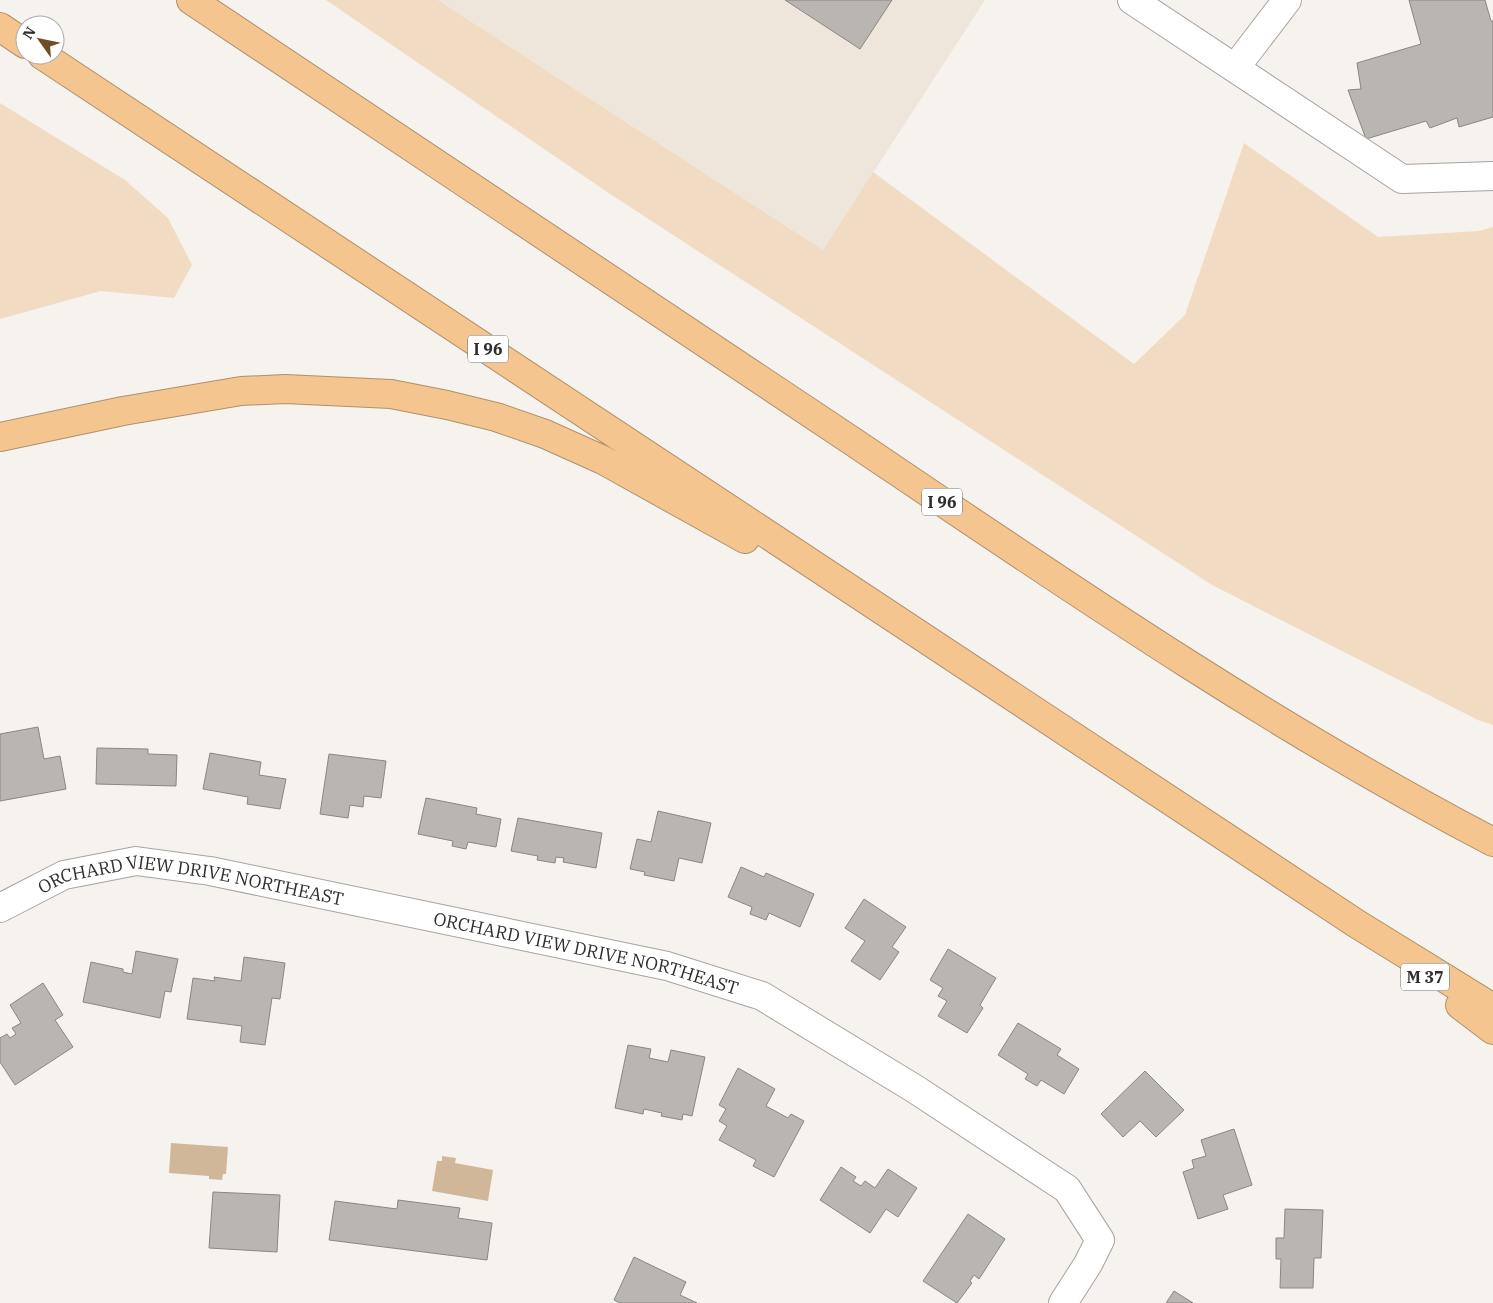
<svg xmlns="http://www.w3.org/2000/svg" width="1493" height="1303" font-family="'IBM Plex Serif',serif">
  <rect width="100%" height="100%" fill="#f6f2ee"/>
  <path fill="#efe6db" d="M438,0H985L823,250Z"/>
  <path fill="#f1dcc3" d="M326,0H438L823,250L873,172L1134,364L1185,315L1244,143L1378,237L1479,231L1493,227V725L1478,720L1212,585L610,194Z
    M0,103L125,180L168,218L192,265L174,298L101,291L0,319Z"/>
  <path fill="#d1b799" d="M171,1143L228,1147L226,1174H223L222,1180L209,1179V1176L169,1173Z
    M442,1156L456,1158L455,1163L493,1170L488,1201L432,1191L437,1161H442Z"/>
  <path fill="#b9b6b1" stroke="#8a8682" d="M785,0H892L860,49Z
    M1409,0H1485L1491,21H1493V117L1459,127L1457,118L1430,128L1426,121L1366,139L1348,90L1361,89L1357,63L1421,44Z
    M38,727L44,759L60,756L66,789L0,801V734Z
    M97,748L148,749V754L177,755L176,786L96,784Z
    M210,753L261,762L259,775L286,779L280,809L247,804L248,797L203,789Z
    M329,754L386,761L381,798L364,796L363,807L350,805L348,818L320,814Z
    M426,798L477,808L476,814L501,819L496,847L468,842L466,849L452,846L453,841L418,834Z
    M658,811L711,823L702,863L679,858L674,881L644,875L645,872L630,869L637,839L651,842Z
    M518,818L602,833L596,868L563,862L564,858L556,857L555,863L537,860L538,856L511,851Z
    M741,867L764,877L766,873L814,894L800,927L769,913L766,920L750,914L752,907L728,897Z
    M864,899L906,927L892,947L899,952L880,980L851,961L865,941L845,928Z
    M948,949L996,978L980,1005L983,1008L967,1033L938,1016L947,1001L938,996L943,988L930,980Z
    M136,951L178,959L171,992L165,991L160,1018L83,1002L91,962L123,969V972L132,974Z
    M244,957L285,963L280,999L272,998L265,1045L240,1042L242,1026L187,1019L193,978L215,981L214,977L241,981Z
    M43,983L63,1015L55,1020L73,1047L15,1085L0,1062V1038L7,1034L10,1038L16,1034L12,1028L21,1023L10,1005Z
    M1018,1023L1061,1049L1057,1055L1079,1069L1064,1094L1041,1080L1037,1086L1025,1079L1028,1074L998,1055Z
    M628,1045L651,1049L649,1058L668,1062L671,1050L705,1057L692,1116L683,1114L682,1120L661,1116L662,1113L644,1109L643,1114L615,1108Z
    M738,1068L775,1089L766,1106L788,1118L791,1114L804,1121L774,1177L753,1166L756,1160L719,1140L727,1126L719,1121L726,1109L719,1105Z
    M1145,1071L1184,1110L1156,1137L1140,1121L1123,1137L1101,1114Z
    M1234,1129L1252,1185L1223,1195L1228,1209L1198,1219L1183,1172L1194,1168L1192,1160L1206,1156L1201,1140Z
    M841,1167L856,1177L853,1181L861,1186L865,1181L875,1188L888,1169L917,1188L898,1217L886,1209L870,1233L820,1200Z
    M213,1192L280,1195L277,1252L209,1248Z
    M398,1200L460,1208L458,1218L492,1223L487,1260L329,1240L335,1201L397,1209Z
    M1285,1209L1323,1210L1321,1258H1314L1313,1288H1280L1281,1259H1276V1238H1284Z
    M968,1214L1005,1239L979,1279L974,1275L970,1281L972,1283L957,1303L923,1281Z
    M634,1257L686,1282L680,1295L697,1303H620L614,1300Z
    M1174,1291L1193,1303H1166Z"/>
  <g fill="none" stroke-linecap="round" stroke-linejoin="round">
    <defs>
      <g id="minor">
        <path d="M1132,0L1402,179L1493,176"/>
        <path d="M1235,68L1287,0"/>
        <path id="s1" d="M0,908L64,875L136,861L210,871L667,966L762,996L915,1089L1067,1189L1100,1240L1088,1264L1063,1303"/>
      </g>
      <path id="highway" d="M191,0C412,145 632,293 852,441C1061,582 1269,725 1493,842
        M0,27L25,44
        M42,55L1357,924L1493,1008
        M0,437L123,411L241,391L285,389L391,394L447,405L496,417L545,434L603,460L745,539
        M1460,1005L1493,1030"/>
    </defs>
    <use href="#minor" stroke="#a7a4a0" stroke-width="30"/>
    <use href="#highway" stroke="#af906c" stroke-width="30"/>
    <use href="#minor" stroke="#fff" stroke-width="28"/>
    <use href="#highway" stroke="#f4c58e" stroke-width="28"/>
  </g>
  <g text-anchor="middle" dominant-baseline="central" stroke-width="4" stroke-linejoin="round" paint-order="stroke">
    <g fill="#fff" stroke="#6e6d6c" stroke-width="1">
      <rect x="468" y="335.5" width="40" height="27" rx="4"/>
      <rect x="922" y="488.5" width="40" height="27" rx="4"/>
      <rect x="1401" y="963.5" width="48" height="27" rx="4"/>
    </g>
    <g font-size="16" font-weight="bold" fill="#302e2d">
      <text x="488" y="349">I 96</text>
      <text x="942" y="502">I 96</text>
      <text x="1425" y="977">M 37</text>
    </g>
    <g font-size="18" fill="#302e2d" stroke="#fff">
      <text stroke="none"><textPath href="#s1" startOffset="200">ORCHARD VIEW DRIVE NORTHEAST</textPath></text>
      <text stroke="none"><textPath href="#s1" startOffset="605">ORCHARD VIEW DRIVE NORTHEAST</textPath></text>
    </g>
  </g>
  <g transform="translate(40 40) rotate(303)"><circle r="24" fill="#ffffff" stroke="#acabab"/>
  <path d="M0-4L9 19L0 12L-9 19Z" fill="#6f4e25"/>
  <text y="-8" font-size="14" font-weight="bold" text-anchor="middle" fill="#302e2d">N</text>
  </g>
</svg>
